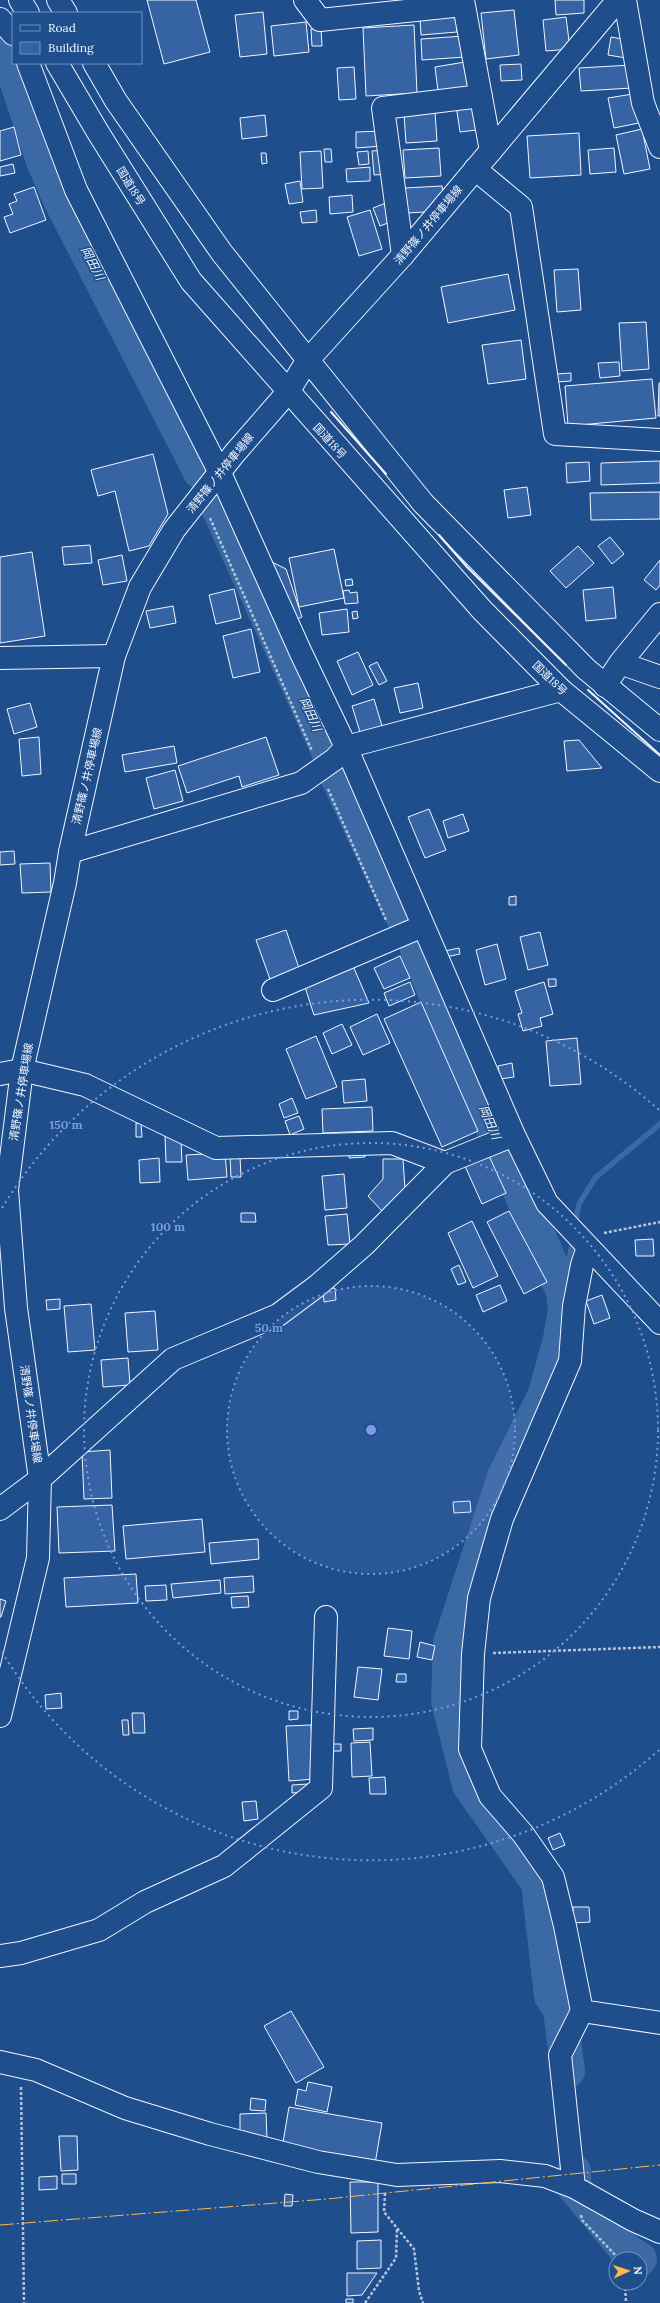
<svg xmlns="http://www.w3.org/2000/svg" width="660" height="2303" font-family="Lora,'Noto Sans JP',serif">
  <rect width="100%" height="100%" fill="#1f4e8c"/>
  <g fill="none" stroke-linecap="round" stroke-linejoin="round">
    <path stroke="#3b69a3" stroke-width="5.5" d="M575,1224L579,1204L595,1178L660,1124
      M563,1292L573,1239"/>
    <path stroke="#3b69a3" stroke-width="34" d="M5,47L43,161L60,200L200,472
      M218,508L328,751L333,768L404,920
      M417,951L563,1292L565,1310L560,1339L545,1394L504,1477L450,1643L448,1701L469,1785L538,1883L551,1996L560,2010L568,2071
      M574,2171V2187L626,2250L640,2259"/>
  </g>
  <path fill="#3563a3" stroke="#f2f6ff" d="M147,0H196L210,52L164,64Z
    M555,0H584V13L556,15Z
    M514,10L519,55L486,59L481,13Z
    M263,12L267,54L240,57L235,15Z
    M456,16L457,32L421,35L420,18Z
    M566,17L570,49L546,51L543,20Z
    M306,22L309,52L274,56L271,26Z
    M414,25L417,93L366,96L363,28Z
    M321,28L322,46H312L311,29Z
    M464,36L465,57L422,60L421,39Z
    M611,37L628,40L626,58L608,55Z
    M465,62L469,86L438,91L435,67Z
    M521,64L522,80L501,81L500,65Z
    M631,65L632,88L581,91L579,68Z
    M354,67L356,99L339,100L337,68Z
    M633,94L639,123L614,128L608,98Z
    M474,103L477,130L460,132L456,105Z
    M435,112L437,141L406,143L404,114Z
    M265,115L267,136L242,139L240,118Z
    M14,127L21,155L0,161V131Z
    M642,129L650,169L624,174L616,135Z
    M382,131L383,146L356,148V132Z
    M579,133L581,175L530,178L527,136Z
    M439,148L441,176L405,178L403,150Z
    M614,148L616,172L590,174L588,150Z
    M324,149H331L332,162H325Z
    M386,150L388,174L374,175L372,151Z
    M321,151L323,188L302,189L300,152Z
    M368,151L369,164L359,165L357,152Z
    M261,153H266L267,163L262,164Z
    M13,164L15,173L0,176V167Z
    M370,167V181L347,182L346,169Z
    M300,181L303,202L289,204L285,184Z
    M442,186L443,194L425,212L407,213L405,188Z
    M34,187L46,220L10,233L4,217L13,214L9,204L17,201L14,194Z
    M352,195L353,212L330,214L329,197Z
    M386,203L393,221L380,226L373,208Z
    M316,210L317,222L302,223L300,212Z
    M370,210L382,249L359,256L347,217Z
    M578,269L581,310L557,312L554,270Z
    M508,274L515,310L448,323L441,287Z
    M646,322L649,369L622,371L619,323Z
    M521,340L526,379L488,384L482,345Z
    M619,362L620,376L600,378L598,363Z
    M571,373V381L557,382L556,374Z
    M652,379L656,418L568,426L565,386Z
    M659,383H660V416H658Z
    M153,454L168,514L149,546L129,551L115,491L98,496L91,470Z
    M660,461V483L601,485V463Z
    M589,462L590,481L567,483L566,463Z
    M527,487L531,515L508,518L504,490Z
    M660,492V519L591,520L590,493Z
    M610,537L624,554L612,564L598,546Z
    M90,545L92,563L64,565L62,547Z
    M578,546L594,563L566,588L550,571Z
    M334,549L344,598L299,607L289,558Z
    M32,552L45,636L0,643V557Z
    M122,555L127,581L103,585L98,560Z
    M660,560V585L656,590L644,580Z
    M272,562L286,569L302,617L292,621Z
    M352,579L353,585L346,586L345,580Z
    M613,587L616,618L586,621L583,590Z
    M234,589L241,618L216,624L209,595Z
    M349,590L350,593L357,592L358,603L345,604L343,591Z
    M173,606L176,623L150,628L146,611Z
    M347,609L349,632L322,635L319,613Z
    M357,611L358,618L353,619L352,612Z
    M251,629L260,672L233,678L223,636Z
    M358,652L373,685L352,695L337,661Z
    M377,662L387,681L379,685L369,666Z
    M418,683L423,708L400,713L394,688Z
    M374,699L382,726L360,732L352,706Z
    M30,703L37,727L14,734L7,709Z
    M39,737L41,774L22,776L19,739Z
    M266,737L279,775L242,787L239,776L187,793L178,766Z
    M579,740L602,768L567,771L564,741Z
    M174,746L177,763L125,772L122,755Z
    M175,770L183,801L154,809L146,778Z
    M429,809L446,850L425,858L408,817Z
    M463,814L469,831L448,838L443,821Z
    M14,851L15,864L0,865V852Z
    M50,863L51,892L22,893L20,864Z
    M516,896V905H509V897Z
    M286,930L300,971L271,982L256,940Z
    M540,932L548,965L528,970L520,937Z
    M497,944L506,979L485,985L476,950Z
    M459,948L460,954L446,957L445,951Z
    M400,956L410,978L384,989L374,968Z
    M353,966L369,1003L314,1015L305,987Z
    M548,979H556V986L549,987Z
    M410,982L415,995L389,1006L384,993Z
    M544,982L553,1014L540,1018L542,1026L523,1031L518,1014L522,1013L515,991Z
    M421,1002L478,1131L442,1147L384,1019Z
    M377,1014L390,1043L363,1055L350,1027Z
    M342,1024L352,1045L332,1054L323,1033Z
    M316,1036L337,1087L306,1099L286,1049Z
    M577,1038L581,1084L550,1086L546,1041Z
    M512,1063L514,1077L500,1079L498,1066Z
    M365,1079L367,1101L344,1103L342,1081Z
    M292,1098L298,1113L284,1118L279,1104Z
    M372,1107L373,1131L323,1133L322,1109Z
    M299,1116L304,1129L290,1135L285,1121Z
    M136,1123H141L142,1137H136Z
    M165,1136L181,1141L182,1162H166Z
    M349,1147H364L365,1157L349,1158Z
    M225,1153L227,1177L188,1180L186,1155Z
    M489,1156L506,1193L482,1204L465,1166Z
    M230,1157H240L241,1177H231Z
    M159,1158L160,1182L140,1183L139,1160Z
    M383,1159H403L405,1189L382,1211L368,1196L383,1179Z
    M344,1174L347,1208L325,1210L322,1176Z
    M509,1211L547,1282L524,1294L487,1222Z
    M241,1213H255L256,1222H241Z
    M347,1214L350,1244L328,1245L325,1216Z
    M472,1221L498,1276L473,1288L448,1233Z
    M653,1239L654,1256H636L635,1240Z
    M459,1265L466,1282L458,1285L451,1269Z
    M500,1285L507,1301L483,1312L476,1295Z
    M335,1288L336,1300L324,1302L323,1289Z
    M602,1295L610,1318L594,1324L586,1301Z
    M60,1299V1309L47,1310L46,1300Z
    M91,1304L95,1350L68,1352L64,1306Z
    M155,1311L158,1350L128,1352L125,1313Z
    M128,1358L130,1385L103,1387L101,1360Z
    M110,1450L112,1498L84,1499L82,1452Z
    M470,1501L471,1512L454,1513L453,1502Z
    M112,1505L115,1551L59,1553L57,1507Z
    M202,1519L205,1552L126,1559L123,1526Z
    M258,1539L259,1559L211,1564L209,1543Z
    M136,1574L138,1603L66,1607L64,1578Z
    M253,1576L254,1592L225,1594L224,1578Z
    M220,1580L221,1593L173,1598L171,1584Z
    M166,1585L167,1600L146,1601L145,1586Z
    M248,1596L249,1607L232,1608L231,1597Z
    M0,1599L6,1601L1,1617H0Z
    M388,1628L412,1631L409,1659L384,1656Z
    M420,1642L435,1646L432,1660L417,1657Z
    M358,1667L382,1669L378,1700L354,1697Z
    M397,1674H406V1682H396Z
    M61,1693L62,1708L46,1709L45,1695Z
    M289,1711H298V1719L289,1720Z
    M132,1713H144L145,1733H133Z
    M122,1720H128L129,1735H123Z
    M311,1725L314,1779L289,1781L286,1726Z
    M373,1728V1740L354,1741L353,1729Z
    M370,1742L372,1776L352,1777L351,1743Z
    M327,1744H341V1751H327Z
    M385,1777L386,1794H370L369,1778Z
    M308,1784V1792L292,1793V1785Z
    M256,1801L258,1819L244,1821L242,1802Z
    M560,1833L565,1845L553,1850L548,1838Z
    M573,1907H589L590,1922L573,1923Z
    M291,2011L324,2067L296,2083L264,2026Z
    M308,2082L332,2087L327,2112L295,2105L298,2089L306,2091Z
    M251,2098L266,2100L265,2111L250,2110Z
    M289,2107L382,2123L375,2164L282,2148Z
    M266,2113L267,2139H240V2114Z
    M59,2136H77L78,2170L61,2171Z
    M62,2174H76V2184H62Z
    M57,2176V2189L39,2190V2177Z
    M350,2182H378V2232L351,2233Z
    M285,2194L293,2195L292,2206H284Z
    M381,2240V2268L357,2269V2241Z
    M347,2273H377L362,2295L347,2296Z
    M346,2299H353V2303H346Z"/>
  <g fill="none" stroke-linecap="round" stroke-linejoin="round">
    <defs>
      <path id="minor" d="M305,0L320,20L463,5
        M463,0L491,151
        M625,0L643,103L660,147
        M0,19L13,34
        M28,63L76,190L220,473L301,653L346,747L514,1135L547,1203L660,1323
        M475,169L521,207L555,434L660,440
        M403,255L383,108L481,96
        M0,658L114,656
        M620,663L660,614
        M605,686L620,663L660,677
        M70,852L301,783L335,759L346,747L561,690
        M273,990L423,926
        M0,1074L22,1070L85,1085L216,1148L392,1143L445,1163
        M0,1509L40,1479L173,1359L278,1315L317,1286L364,1245L445,1163L514,1135
        M0,1956L21,1953L99,1930L145,1902L224,1866L321,1788L326,1617
        M582,2011L660,2023
        M0,2062L36,2070L125,2108L210,2134L318,2162L397,2175L500,2171L545,2176L574,2187L633,2220L660,2232
        M574,2187L560,2055L582,2011L565,1926L553,1877L523,1834L490,1796L470,1749L473,1654L479,1598L502,1519L570,1361L574,1306L582,1265L588,1247"/>
      <path id="major" d="M0,1716L38,1558L40,1479L16,1308L7,1190L22,1070L65,883L70,852L114,656L140,587L174,530L234,454L288,392L307,361L403,255L618,0"/>
      <path id="highway" d="M20,0L28,13
        M58,0L66,13
        M57,63L99,134L191,281L482,610L561,690L660,771
        M94,63L116,101L222,253L423,503L586,669L660,730"/>
    </defs>
    <use href="#minor" stroke="#f2f6ff" stroke-width="24"/>
    <use href="#major" stroke="#f2f6ff" stroke-width="24"/>
    <use href="#highway" stroke="#f2f6ff" stroke-width="24"/>
    <path stroke="#b3c4dc" stroke-width="2.5" stroke-dasharray="3 2" stroke-linecap="butt" d="M210,518L312,751
      M328,789L386,920
      M604,1233L660,1222
      M493,1653L660,1647
      M21,2087L24,2303
      M385,2193L384,2212L414,2249L419,2291L423,2303
      M581,2215L582,2220L619,2259
      M625,2283L626,2303
      M365,2303L396,2258L397,2228"/>
    <use href="#minor" stroke="#1f4e8c" stroke-width="22"/>
    <use href="#major" stroke="#1f4e8c" stroke-width="22"/>
    <use href="#highway" stroke="#1f4e8c" stroke-width="22"/>
    <path stroke="#f2f6ff" stroke-width="2" d="M331,412L386,474
      M439,535L467,567L566,665
      M588,690L660,755"/>
    <path stroke="#ffb74d" stroke-width="1" stroke-dasharray="14 3 2 3" stroke-linecap="butt" d="M0,2225L327,2199L660,2165"/>
  </g>
  <circle cx="371" cy="1430" r="144" fill="#7d9aea" fill-opacity=".12"/>
  <g fill="none" stroke="#7d9aea" stroke-width="2" stroke-dasharray="2 4">
    <circle cx="371" cy="1430" r="144"/>
    <circle cx="371" cy="1430" r="287"/>
    <path d="M659 1750A431 431 0 0 1 2 1652M2 1208A431 431 0 0 1 659 1110"/>
  </g>
  <g text-anchor="middle" dominant-baseline="central" stroke-width="3" stroke-linejoin="round" paint-order="stroke">
    <g font-size="11" fill="#f2f6ff" stroke="#1f4e8c">
      <text transform="translate(131 186) rotate(58)">国道18号</text>
      <text transform="translate(428 225) rotate(-50)">清野篠ノ井停車場線</text>
      <text transform="translate(330 441) rotate(48)">国道18号</text>
      <text transform="translate(220 473) rotate(-51)">清野篠ノ井停車場線</text>
      <text transform="translate(550 678) rotate(44)">国道18号</text>
      <text transform="translate(87 776) rotate(-77)">清野篠ノ井停車場線</text>
      <text transform="translate(21 1092) rotate(-81)">清野篠ノ井停車場線</text>
      <text transform="translate(31 1414) rotate(82)">清野篠ノ井停車場線</text>
    </g>
    <g font-size="12" font-style="italic" fill="#f2f6ff" stroke="#1f4e8c">
      <text transform="translate(93 263) rotate(63)">岡田川</text>
      <text transform="translate(311 714) rotate(66)">岡田川</text>
      <text transform="translate(490 1122) rotate(67)">岡田川</text>
    </g>
  </g>
  <circle cx="371" cy="1430" r="6" fill="#7d9aea" stroke="#1f4e8c" stroke-width="2"/>
  <g font-size="12" text-anchor="middle" font-weight="bold" fill="#7d9aea" stroke="#1f4e8c" stroke-width="3" stroke-linejoin="round" paint-order="stroke">
    <text x="66" y="1129">150 m</text>
    <text x="168" y="1231">100 m</text>
    <text x="269" y="1332">50 m</text>
  </g>
  <rect x="12" y="12" width="130" height="52" fill="#1f4e8c" stroke="#7391ba"/>
  <rect x="20" y="25" width="20" height="6" fill="#1f4e8c" stroke="#7391ba"/>
  <text x="48" y="32" font-size="12" fill="#f2f6ff">Road</text>
  <rect x="20" y="42" width="20" height="12" fill="#3563a3" stroke="#7391ba"/>
  <text x="48" y="52" font-size="12" fill="#f2f6ff">Building</text>
  <g transform="translate(628 2271) rotate(87)"><circle r="19" fill="#1f4e8c" stroke="#7391ba"/>
  <path d="M0-3L7 15L0 10L-7 15Z" fill="#ffb74d"/>
  <text y="-6" font-size="11" font-weight="bold" text-anchor="middle" fill="#f2f6ff">N</text>
  </g>
</svg>
